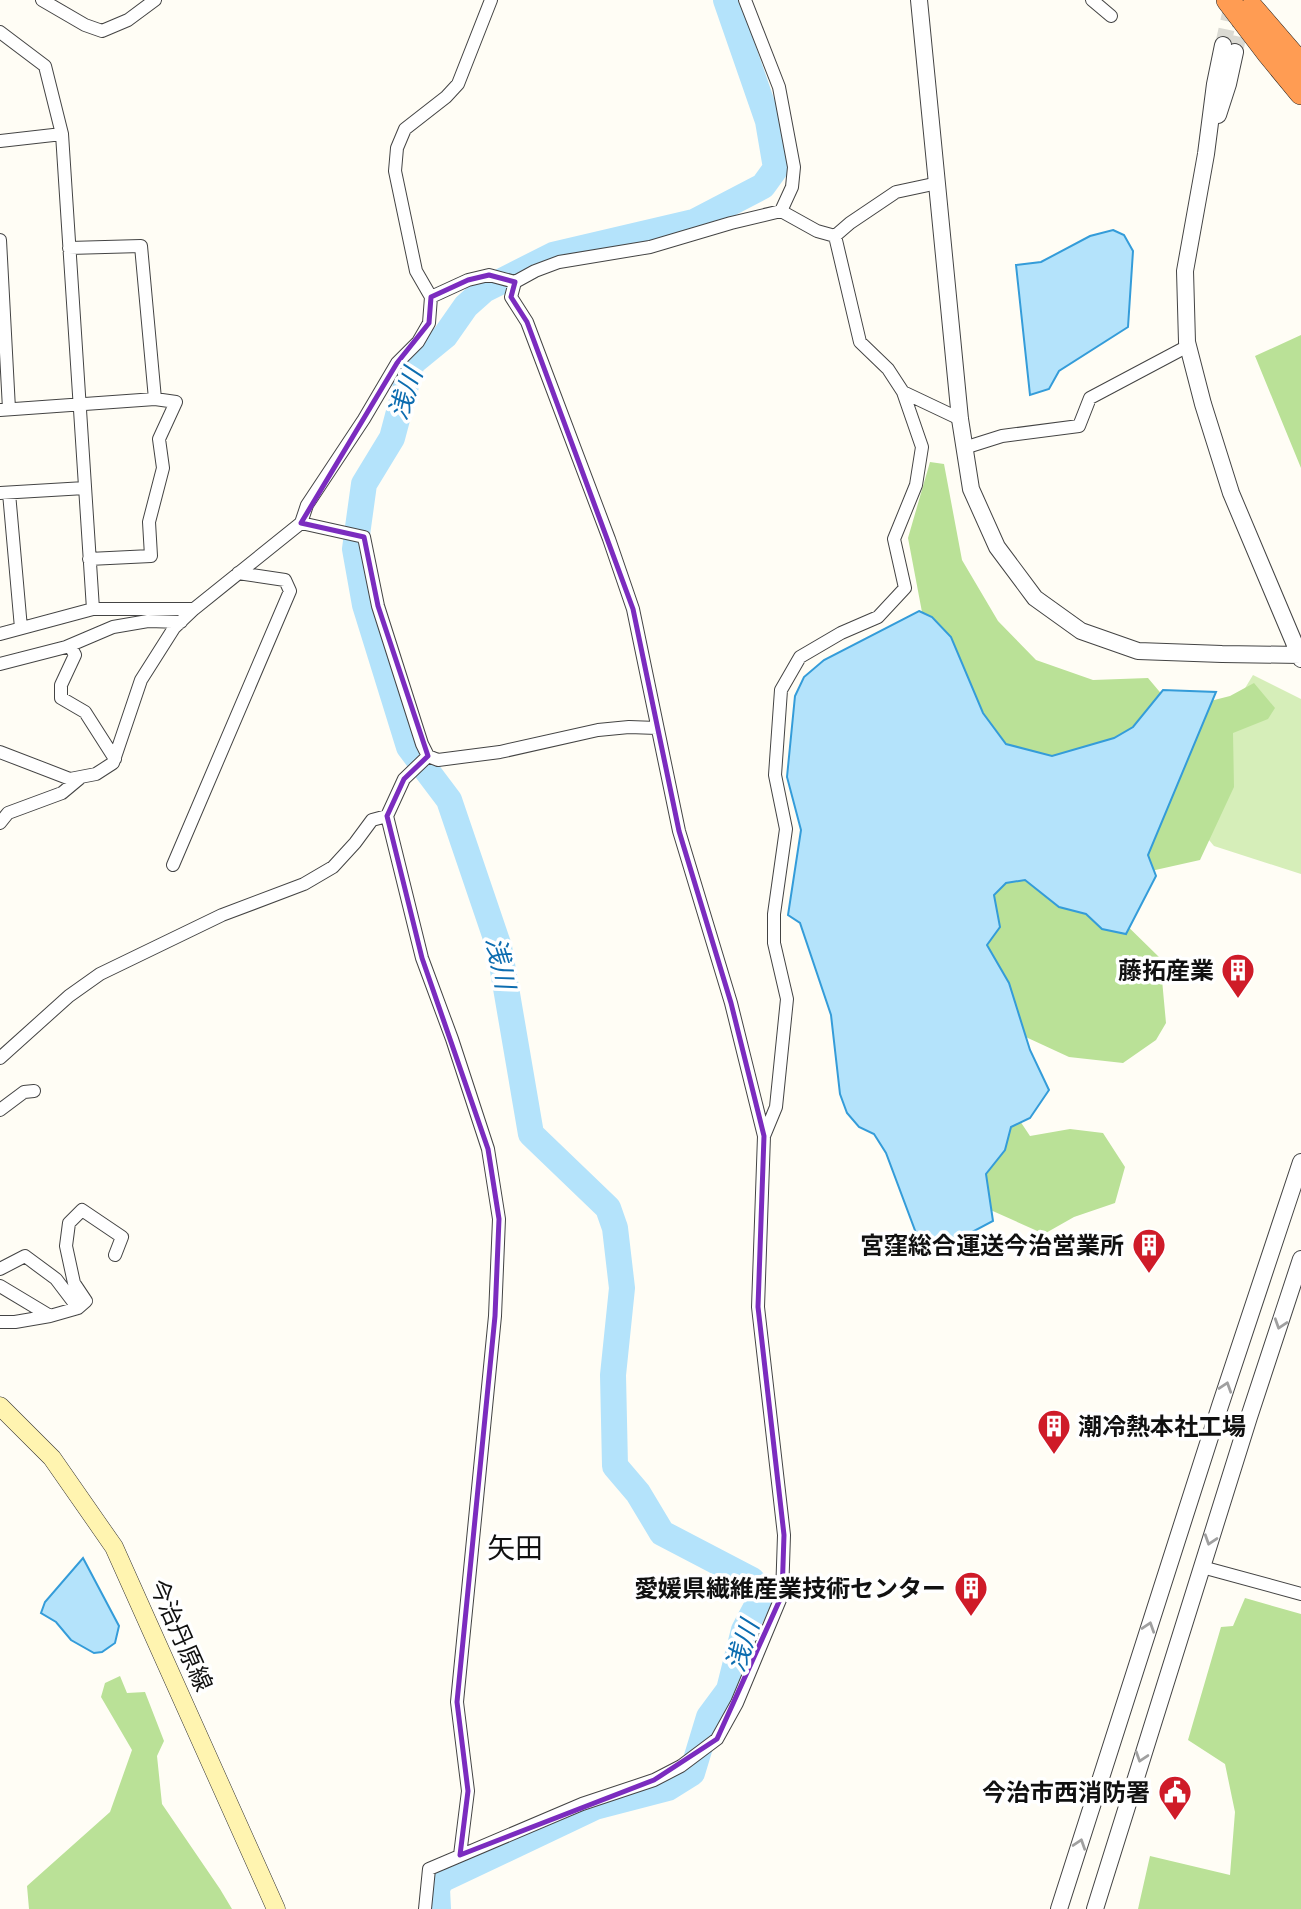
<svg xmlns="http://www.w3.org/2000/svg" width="1301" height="1909" font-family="'Crimson Pro','Noto Sans JP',serif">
  <rect width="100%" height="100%" fill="#fffdf5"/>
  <path fill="#d6eeb9" d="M1253,675L1301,699V874L1214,846L1194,822L1233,708Z"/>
  <path fill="#bae197" d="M1301,335V468L1255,356Z
    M930,462L944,464L962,560L998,621L1036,660L1093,680L1148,678L1175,710L1230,696L1254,683L1275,708L1268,719L1233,733L1234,787L1200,860L1124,877L1110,909L1160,958L1166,1023L1156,1040L1123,1063L1069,1057L1006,1028L1010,1106L1030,1136L1070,1129L1103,1133L1125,1167L1115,1203L1074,1217L1044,1234L968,1200L985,763L932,665L908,538Z
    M1245,1598L1301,1614V1909H1138L1150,1856L1230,1875L1235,1812L1225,1764L1188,1740L1221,1627L1233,1626Z
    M120,1676L127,1693L145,1692L164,1741L157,1756L162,1804L220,1889L232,1909H29L27,1886L110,1812L132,1750L101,1697L105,1683Z"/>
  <path fill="#b4e3fb" stroke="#349cd9" stroke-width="2" d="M1113,230L1124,235L1133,251L1128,327L1059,371L1049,389L1030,395L1016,265L1041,262L1090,236Z
    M919,611L932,617L951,637L983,713L1006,744L1052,756L1114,738L1133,727L1163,690L1216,692L1148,855L1156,876L1126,934L1102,929L1086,914L1059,907L1025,880L1006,883L994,895L1000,927L987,945L1009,983L1030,1050L1049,1090L1030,1118L1011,1127L1005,1150L986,1174L993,1221L925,1257L886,1153L874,1134L859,1127L847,1113L840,1094L831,1015L800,923L788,915L801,830L787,777L795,696L804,677L824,660Z
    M83,1558L119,1626L115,1643L102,1652L94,1653L71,1640L56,1622L41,1613L45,1602Z"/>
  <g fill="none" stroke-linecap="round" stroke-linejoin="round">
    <path stroke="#b4e3fb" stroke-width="26" d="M438,1909L437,1889L441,1880L595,1807L668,1788L692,1773L709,1717L729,1690L744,1630L762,1596L752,1580L662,1533L638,1493L615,1466L613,1375L622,1288L615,1228L608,1208L531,1134L499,947L449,800L409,747L365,605L355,549L364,484L392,438L412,363L445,336L466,306L484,290L553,255L694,222L763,186L776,168L768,121L726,0"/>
    <path stroke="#dbdad3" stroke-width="16" stroke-dasharray="16 8" stroke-linecap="butt" d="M1223,45L1233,0
      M1235,52L1243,13"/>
    <defs>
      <path id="minor" d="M42,0L85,25L102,31L128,20L155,0
        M745,0L779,87L794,167L792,187L781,211
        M1092,0L1111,16
        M0,32L45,66L62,134L93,609
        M0,141L62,134
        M0,240L9,409
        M431,297L468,280L489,275L515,282L535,271L559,262L650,247L731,223L781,211L817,231L835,236L850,223L896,192L938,183
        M903,392L960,419
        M0,410L155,399L141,246L69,248
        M964,448L1002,436L1079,426L1090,398L1188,346
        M0,493L85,488
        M9,493L21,628
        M301,523L364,537L378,606L422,744L428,756L438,760L500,752L598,730L629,727L657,728
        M89,559L151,556L149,522L163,468L159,439L176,402L155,399
        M0,634L93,609H194
        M70,646L75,655L61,685V698L85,712L115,759
        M0,664L66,647L113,627L148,621L181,622
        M0,752L70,779L96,774L113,763L141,680L174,628L194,609L301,523L307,505L364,419L397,363L418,342L429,323L431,297L416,271L395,171L397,148L405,129L446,97L458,84L491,0
        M428,756L404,779L387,816L422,958L452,1039L488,1149L499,1219L495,1316L457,1702L468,1791L460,1855
        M0,823L8,813L62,793L80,778
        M173,865L290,591L285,580L238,573
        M0,1058L69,996L100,974L222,915L304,884L333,867L355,843L372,820L387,816
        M0,1110L24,1092L34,1091
        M764,1136L776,1107L787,999L774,943V914L786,829L775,775L781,690L800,657L841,633L878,617L905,588L894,539L916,485L922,447L903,392L888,369L860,342L835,236
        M0,1269L25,1256L56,1279L78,1308
        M0,1286L50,1316L78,1308L86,1301L74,1283L66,1246L69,1223L82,1210L122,1237L115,1255
        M0,1322H15L50,1316
        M1202,1567L1301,1594
        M425,1909L429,1869L582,1804L654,1780L681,1766L717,1739L737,1703L782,1595L784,1535L758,1307L764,1136L731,1003L679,831L633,609L609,539L527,322L511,297L515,282"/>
      <path id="tertiary" d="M919,0L960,419L971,489L997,547L1035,598L1081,631L1138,651L1222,654L1301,655
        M1223,45L1215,84L1206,154L1185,271L1187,342L1203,404L1231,493L1301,659
        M1218,115L1228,84L1235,52
        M1059,1909L1220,1406L1301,1162
        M1095,1909L1249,1417L1301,1259"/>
      <path id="secondary" d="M0,1406L52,1458L114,1547L276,1909"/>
      <path id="motorway" d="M1228,0L1269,54L1301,93
        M1252,8L1301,65"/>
    </defs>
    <use href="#minor" stroke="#444" stroke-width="14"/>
    <use href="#tertiary" stroke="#444" stroke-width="18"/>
    <use href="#secondary" stroke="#333" stroke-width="19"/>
    <use href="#motorway" stroke="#222" stroke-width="24"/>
    <use href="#minor" stroke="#fff" stroke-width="12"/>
    <use href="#tertiary" stroke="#fff" stroke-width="16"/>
    <use href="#secondary" stroke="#fff4b0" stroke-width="18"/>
    <use href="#motorway" stroke="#ff9c53" stroke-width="23"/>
  </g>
  <defs><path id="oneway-chevron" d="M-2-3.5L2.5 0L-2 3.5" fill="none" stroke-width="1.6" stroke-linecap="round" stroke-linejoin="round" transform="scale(1.75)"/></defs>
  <g stroke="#a0a0a0">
    <use href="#oneway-chevron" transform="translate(1280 1324) rotate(108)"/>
    <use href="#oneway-chevron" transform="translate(1226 1387) rotate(-72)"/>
    <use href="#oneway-chevron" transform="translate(1210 1540) rotate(108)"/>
    <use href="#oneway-chevron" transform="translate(1149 1627) rotate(-72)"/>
    <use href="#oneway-chevron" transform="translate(1141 1757) rotate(108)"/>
    <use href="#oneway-chevron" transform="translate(1080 1844) rotate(-72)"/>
  </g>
  <path fill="none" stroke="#7b2cbf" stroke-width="5" stroke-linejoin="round" d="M489,275L515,282L511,297L527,322L633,609L679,831L731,1003L764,1136L758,1307L784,1535L782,1595L717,1739L654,1780L460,1855L468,1791L457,1702L495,1316L499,1219L488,1149L422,958L387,816L404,779L428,756L378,606L364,537L301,523L397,363L429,323L431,297L468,280Z"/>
  <defs>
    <symbol id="building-pin" viewBox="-11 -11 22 30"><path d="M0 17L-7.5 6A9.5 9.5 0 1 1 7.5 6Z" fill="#cf1b28" stroke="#fff"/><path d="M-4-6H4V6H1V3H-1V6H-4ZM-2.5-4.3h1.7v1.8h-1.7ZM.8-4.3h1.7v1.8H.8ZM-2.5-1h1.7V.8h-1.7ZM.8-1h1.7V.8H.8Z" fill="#fff"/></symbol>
    <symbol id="civic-pin" viewBox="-11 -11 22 30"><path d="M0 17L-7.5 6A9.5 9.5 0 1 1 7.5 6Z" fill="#cf1b28" stroke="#fff"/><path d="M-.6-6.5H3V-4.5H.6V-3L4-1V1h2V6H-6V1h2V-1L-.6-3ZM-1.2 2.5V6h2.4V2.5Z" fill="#fff"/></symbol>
  </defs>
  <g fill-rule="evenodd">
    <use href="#building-pin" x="1219" y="951" width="38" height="52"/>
    <use href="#building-pin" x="1130" y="1226" width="38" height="52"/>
    <use href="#building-pin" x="1035" y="1407" width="38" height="52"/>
    <use href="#building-pin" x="952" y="1569" width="38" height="52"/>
    <use href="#civic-pin" x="1156" y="1773" width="38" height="52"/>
  </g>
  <g text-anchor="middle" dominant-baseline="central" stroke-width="7" stroke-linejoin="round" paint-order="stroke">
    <g font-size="24" font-weight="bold" fill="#111" stroke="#fff" text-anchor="end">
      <text x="1214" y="970">藤拓産業</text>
      <text x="1124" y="1245">宮窪総合運送今治営業所</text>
      <text x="1078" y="1426" text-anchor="start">潮冷熱本社工場</text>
      <text x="946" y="1588">愛媛県繊維産業技術センター</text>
      <text x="1150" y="1792">今治市西消防署</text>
    </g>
    <g font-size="24" fill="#111" stroke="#fff">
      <text transform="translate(181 1635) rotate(66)">今治丹原線</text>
    </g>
    <g font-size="26" font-style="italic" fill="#0d6db0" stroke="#fff">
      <text transform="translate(406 394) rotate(-71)">浅川</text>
      <text transform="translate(500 963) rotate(78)">浅川</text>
      <text transform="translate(743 1646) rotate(-72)">浅川</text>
    </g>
    <g font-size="28" fill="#111" stroke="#fff">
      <text x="515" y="1548">矢田</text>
    </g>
  </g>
</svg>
